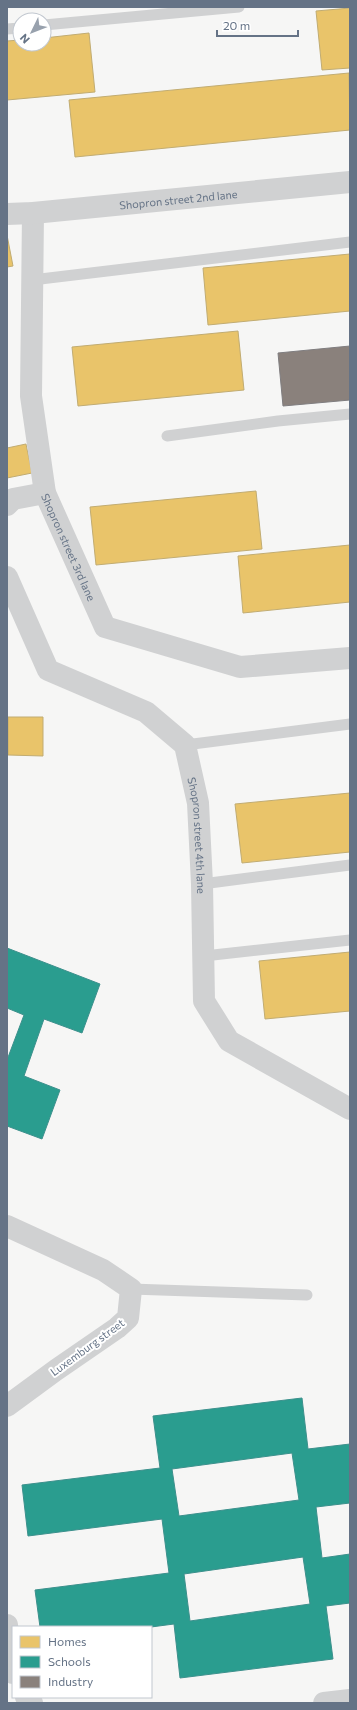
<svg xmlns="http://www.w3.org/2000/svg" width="357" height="1710" font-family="Commissioner,sans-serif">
  <rect width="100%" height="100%" fill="#f6f6f5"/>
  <path fill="#e9c46a" stroke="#c1ac72" d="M350,8V68L322,70L316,11Z
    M89,33L95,92L7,100V41L20,40V44H44V38Z
    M349,73L350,130L75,157L69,100Z
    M7,235L13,266L7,267Z
    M350,254V311L208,325L203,268Z
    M238,331L244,390L78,406L72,347Z
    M26,444L32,473L7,478V448Z
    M256,491L262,549L96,565L90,507Z
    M350,545V602L243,613L238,556Z
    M8,717H43V756L8,755Z
    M350,793V852L242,863L235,804Z
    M350,952V1011L265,1019L259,961Z"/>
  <path fill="#2a9d8f" stroke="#3c908c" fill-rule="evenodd" d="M7,948L100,984L82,1033L44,1019L24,1076L60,1090L42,1139L7,1126V1060L24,1015L7,1008Z
    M302,1398L308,1449L350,1444V1503L316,1507L322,1558L350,1554V1603L326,1606L333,1659L180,1678L174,1624L151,1627H40L35,1590L169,1573L162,1519L28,1536L22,1485L160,1468L153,1416ZM292,1453L299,1500L179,1516L172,1469ZM303,1557L310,1604L190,1621L184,1574Z"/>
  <path fill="#8a817c" stroke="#7f7d7f" d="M350,346V400L283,406L278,353Z"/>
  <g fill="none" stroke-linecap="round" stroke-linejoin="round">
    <path stroke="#d0d1d2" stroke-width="11" d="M44,25L239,7
      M7,29L20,28
      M32,280L350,242
      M167,436L278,421L350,414
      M185,745L350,724
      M202,884L350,865
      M204,956L350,940
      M131,1289L307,1295"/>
    <g stroke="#d0d1d2" stroke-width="22">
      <path id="s1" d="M33,213L31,396L45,493L105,627L240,667L350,658"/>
      <path id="s2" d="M7,214L33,213L350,182"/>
      <path d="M7,505L13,499L45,493"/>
      <path id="s3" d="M7,577L48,670L146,712L185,745L198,803L202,884L204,1001L229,1041L350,1109"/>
    </g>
    <path stroke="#d0d1d2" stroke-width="22" d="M7,1226L103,1270L131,1289L128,1318L117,1328L56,1370L7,1406
      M7,1625L13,1673
      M26,1697L32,1703
      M324,1703L350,1700"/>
  </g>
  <g text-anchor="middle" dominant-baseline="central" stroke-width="4" stroke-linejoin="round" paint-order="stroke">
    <g font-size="11" fill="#657386" stroke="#fff">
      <text stroke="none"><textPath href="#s2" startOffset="172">Shopron street 2nd lane</textPath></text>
      <text stroke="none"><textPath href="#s1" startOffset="340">Shopron street 3rd lane</textPath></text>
      <text stroke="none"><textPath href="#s3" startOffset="351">Shopron street 4th lane</textPath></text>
      <text transform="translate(87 1347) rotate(-36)">Luxemburg street</text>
    </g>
  </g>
  <rect width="357" height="1710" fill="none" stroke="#657386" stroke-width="16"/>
  <rect x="12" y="1626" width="140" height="72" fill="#ffffff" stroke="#c1c7cf"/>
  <rect x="20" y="1636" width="20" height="12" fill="#e9c46a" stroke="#c1c7cf"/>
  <text x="48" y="1646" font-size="12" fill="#657386">Homes</text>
  <rect x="20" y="1656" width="20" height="12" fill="#2a9d8f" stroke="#c1c7cf"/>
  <text x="48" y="1666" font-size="12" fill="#657386">Schools</text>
  <rect x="20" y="1676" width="20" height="12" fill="#8a817c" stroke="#c1c7cf"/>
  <text x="48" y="1686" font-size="12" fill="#657386">Industry</text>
  <g transform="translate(32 32) rotate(227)"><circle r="19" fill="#ffffff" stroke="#c1c7cf"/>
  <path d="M0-3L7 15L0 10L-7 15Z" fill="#98a1ad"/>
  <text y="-6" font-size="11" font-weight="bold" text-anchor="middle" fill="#657386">N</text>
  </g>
  <path d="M217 30v6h81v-6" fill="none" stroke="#657386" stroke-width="2"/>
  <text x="223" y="30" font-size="12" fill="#657386" stroke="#ffffff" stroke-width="3" paint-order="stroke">20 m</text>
</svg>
